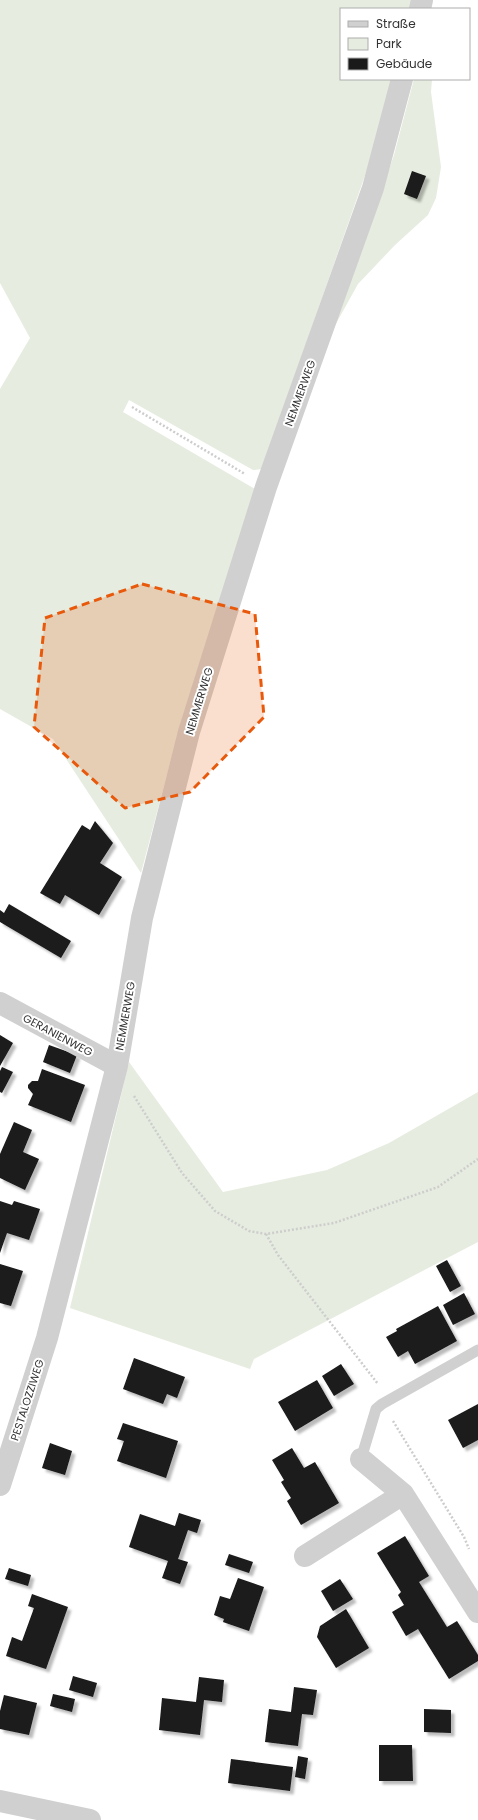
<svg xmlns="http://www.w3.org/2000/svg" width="478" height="1820" font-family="Poppins,sans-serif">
  <defs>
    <filter id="shadow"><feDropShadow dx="3.5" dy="3.5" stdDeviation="1" flood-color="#0004"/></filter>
  </defs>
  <rect width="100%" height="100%" fill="#fff"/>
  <path fill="#e6ecdf" d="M0,0H413L411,9H341V79H394L382,127L262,469L253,470L129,400L123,412L255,489L180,725L141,873L53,739L0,709V389L30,338L0,283Z
    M414,79H432L431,92L441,167L436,198L428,215L395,245L358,284L333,329L394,155Z
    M129,1062L223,1192L327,1170L389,1143L478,1092V1242L254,1359L250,1369L70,1308Z"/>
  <path fill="#1a1a1a" filter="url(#shadow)" d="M412,171L426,176L417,199L404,194Z
    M95,821L113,843L100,863L122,877L99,915L65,895L60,904L40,893L82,825L90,830Z
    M9,904L71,941L61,958L0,922V910L4,913Z
    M0,1035L13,1043L0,1066Z
    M49,1045L77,1055L70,1073L43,1062Z
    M2,1067L13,1072L2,1093L0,1092V1071Z
    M42,1069L85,1085L71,1122L28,1105L33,1094L28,1088V1085L32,1081H38Z
    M14,1122L32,1130L23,1152L39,1159L25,1190L0,1178V1154Z
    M0,1201L12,1205L14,1201L40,1209L29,1240L7,1233L0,1253Z
    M447,1260L461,1286L450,1292L436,1266Z
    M0,1264L23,1271L11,1306L0,1303Z
    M464,1293L475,1314L453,1325L443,1305Z
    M438,1306L457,1341L415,1364L408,1351L398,1357L386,1337L397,1331L396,1329Z
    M134,1358L185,1377L177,1398L167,1394L163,1404L123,1389Z
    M341,1364L354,1384L334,1396L322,1376Z
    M317,1380L333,1408L295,1431L278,1402Z
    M478,1404V1440L463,1448L448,1420Z
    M123,1423L178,1441L166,1478L117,1461L124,1441L117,1439Z
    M50,1443L72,1451L65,1475L42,1468Z
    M292,1448L304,1468L315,1462L339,1503L301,1525L287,1501L291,1498L281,1482L284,1480L272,1460Z
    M179,1513L201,1520L197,1533L188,1530L178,1559L188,1562L180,1584L162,1578L168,1561L129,1547L140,1514L175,1526Z
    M405,1536L429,1576L419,1582L447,1627L457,1621L478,1655V1661L449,1679L418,1629L406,1636L392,1612L404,1605L398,1595L401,1592L377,1553Z
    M229,1554L253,1562L249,1573L225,1565Z
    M9,1568L31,1575L28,1586L5,1579Z
    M238,1578L264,1587L249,1631L223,1622L224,1619L214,1615L220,1596L230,1599Z
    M340,1579L353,1599L333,1611L321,1591Z
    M32,1594L68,1607L46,1669L6,1656L12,1637L22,1641L34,1608L28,1606Z
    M346,1609L369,1648L336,1668L317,1637L320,1626Z
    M73,1676L97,1683L93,1697L69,1690Z
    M199,1677L224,1680L222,1702L204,1700L200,1735L159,1730L162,1698L196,1702Z
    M294,1687L317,1690L313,1715L302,1714L298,1746L265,1742L269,1709L291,1712Z
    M53,1694L75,1699L72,1712L50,1706Z
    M4,1695L37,1703L29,1735L0,1729V1711Z
    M424,1709L451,1710V1733L424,1732Z
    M379,1745H412L413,1781H379Z
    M298,1756L308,1758L305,1779L295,1777Z
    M231,1759L293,1767L290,1791L228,1783Z"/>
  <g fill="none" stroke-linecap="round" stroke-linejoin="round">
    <path stroke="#cdcdcd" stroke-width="2.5" stroke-dasharray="2 2" stroke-linecap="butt" d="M132,407L245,474
      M134,1096L182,1173L215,1211L249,1231L266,1234L334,1223L438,1187L478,1159
      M266,1234L278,1255L378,1384
      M393,1421L464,1537L469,1549"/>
    <path stroke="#d0d0d0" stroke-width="11" d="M361,1459L376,1409L382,1404L478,1350"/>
    <path stroke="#d0d0d0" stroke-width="22" d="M420,9L422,0
      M0,1003L117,1066
      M361,1459L403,1494L478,1612
      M0,1485L47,1338L117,1066L142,918L189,732L266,487L373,188L402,79
      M305,1556L403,1494
      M0,1801L90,1820"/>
  </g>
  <path fill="#e8590c" fill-opacity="0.2" stroke="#e8590c" stroke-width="3" stroke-dasharray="8 5" stroke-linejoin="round" d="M142,584L255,614L264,717L190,792L125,808L34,727L45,618Z"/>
  <g text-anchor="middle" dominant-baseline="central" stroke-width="4" stroke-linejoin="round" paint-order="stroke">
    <g font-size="11" fill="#333" stroke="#fff">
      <text transform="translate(300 393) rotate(-70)">NEMMERWEG</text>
      <text transform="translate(199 701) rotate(-73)">NEMMERWEG</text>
      <text transform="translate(125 1016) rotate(-80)">NEMMERWEG</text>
      <text transform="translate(58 1035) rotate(28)">GERANIENWEG</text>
      <text transform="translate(27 1400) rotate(-72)">PESTALOZZIWEG</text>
    </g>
  </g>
  <rect x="340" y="8" width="130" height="72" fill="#ffffff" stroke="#adadad"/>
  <rect x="348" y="21" width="20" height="6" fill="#d0d0d0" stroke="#adadad"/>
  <text x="376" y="28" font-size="12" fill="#333333">Straße</text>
  <rect x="348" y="38" width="20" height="12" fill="#e6ecdf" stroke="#adadad"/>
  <text x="376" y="48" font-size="12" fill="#333333">Park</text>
  <rect x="348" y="58" width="20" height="12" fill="#1a1a1a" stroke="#adadad"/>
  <text x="376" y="68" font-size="12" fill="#333333">Gebäude</text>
</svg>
